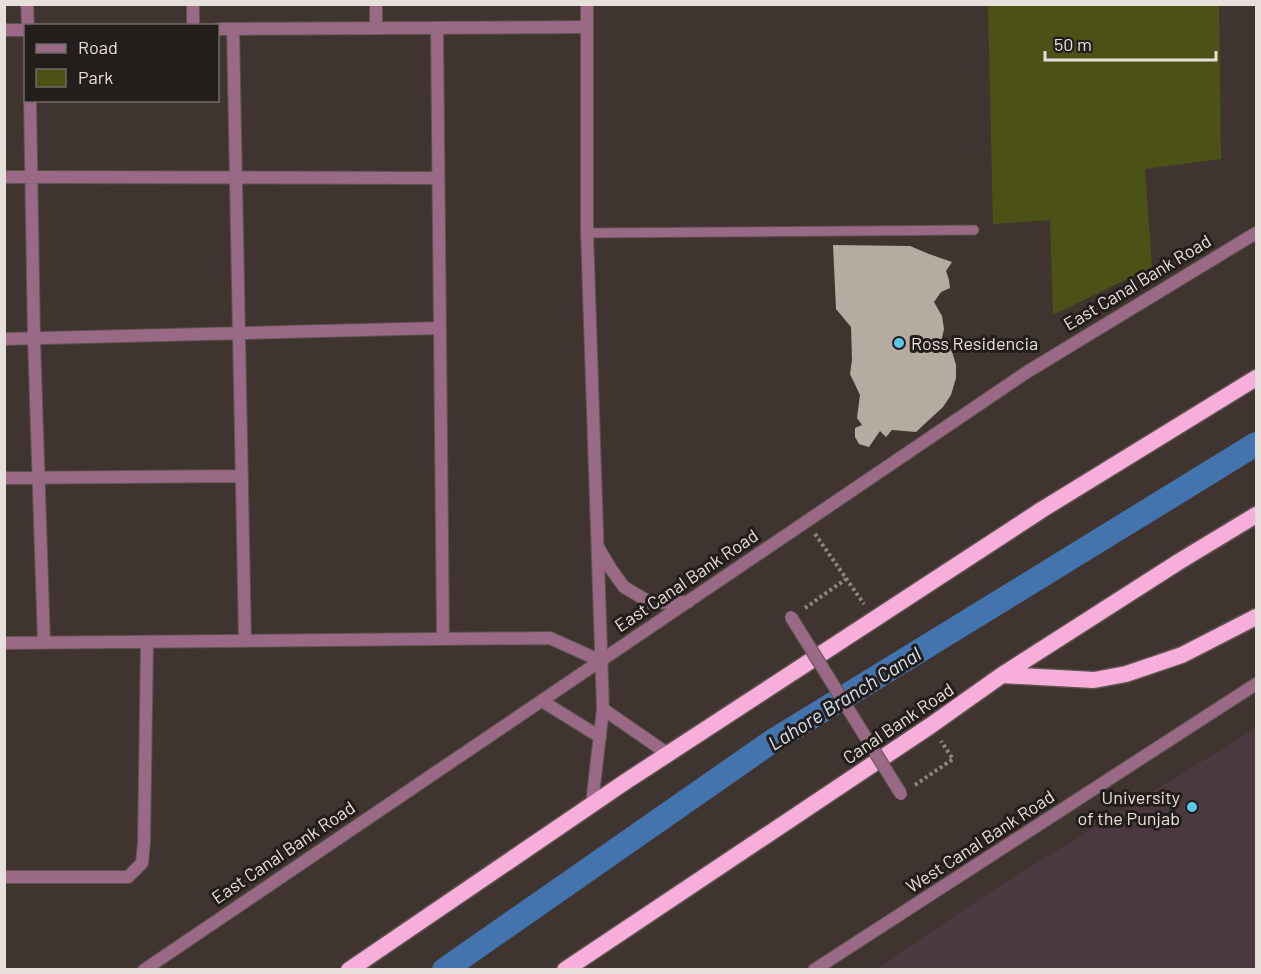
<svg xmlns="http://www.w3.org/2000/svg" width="1261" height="974" font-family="Barlow,sans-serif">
  <rect width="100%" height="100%" fill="#403430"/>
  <path fill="#4c3840" d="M1256,728V969H876L999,886Z"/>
  <path fill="#4c5216" d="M988,5H1219L1221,159L1145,169L1152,267L1053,315L1050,220L993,224Z"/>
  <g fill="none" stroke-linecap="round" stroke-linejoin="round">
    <path stroke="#4374ad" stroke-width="24" d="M444,970L771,742L1256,444"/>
  </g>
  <path fill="#b6aba1" d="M833,245L910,246L929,254L952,262L946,271L949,280L950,288L941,292L934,302L942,316L944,329L942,338L951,348L956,365V378L951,395L943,407L916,432L892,430L886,437L880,431L869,447L859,444L855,437V428L862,425L857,418L860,395L850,374L852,360L851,327L836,309Z"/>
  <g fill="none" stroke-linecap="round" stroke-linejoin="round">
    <defs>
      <path id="service" d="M587,233L974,230"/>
      <path id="minor" d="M27,4L28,26
        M193,4V26
        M376,28V4
        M437,28L443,639
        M218,29L587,27
        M233,29L245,641
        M4,30H26
        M30,100L34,339L44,643
        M4,177L438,178
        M4,339L440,328
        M4,478L242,476
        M4,643L550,638L601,661
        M4,877H128L142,863L144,842L147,642
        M144,970L1027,372L1256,233
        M814,970L1256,684"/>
      <path id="tertiary" d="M587,4V233L603,709L668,754
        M598,547L611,569L624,587L651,603L688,602
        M542,701L600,737
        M592,803L603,709"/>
      <path id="trunk" d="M1002,675L1094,680L1126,674L1182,655L1256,617
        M349,970L625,782L1043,509L1256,378
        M565,970L930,726L1002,675L1180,561L1256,515"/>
    </defs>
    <use href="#service" stroke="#5e534f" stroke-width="11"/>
    <use href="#minor" stroke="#5e534f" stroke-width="14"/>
    <use href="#tertiary" stroke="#5e534f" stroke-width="14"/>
    <use href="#trunk" stroke="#5e534f" stroke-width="19"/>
    <path stroke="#8f8581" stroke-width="4" stroke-dasharray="3 3" stroke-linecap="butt" d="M815,534L864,604
      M805,608L846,579
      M915,785L953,759L941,741"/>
    <use href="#service" stroke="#996986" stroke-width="9"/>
    <use href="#minor" stroke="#996986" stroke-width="12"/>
    <use href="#tertiary" stroke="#996986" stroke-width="12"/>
    <use href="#trunk" stroke="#f8aedb" stroke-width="16"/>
    <defs>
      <path id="pedestrian-bridge" d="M791,617L901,794"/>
    </defs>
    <use href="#pedestrian-bridge" stroke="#5e534f" stroke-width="14" stroke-linecap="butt"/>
    <use href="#pedestrian-bridge" stroke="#996986" stroke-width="12"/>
  </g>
  <g fill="#5cc7e8" stroke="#231d1b" stroke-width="2">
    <circle cx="899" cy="343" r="6"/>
    <circle cx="1192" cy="807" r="6"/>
  </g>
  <g text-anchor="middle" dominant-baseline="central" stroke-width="6" stroke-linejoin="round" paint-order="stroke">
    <g font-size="18" fill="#e7dfdc" stroke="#231d1b">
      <text transform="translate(1137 282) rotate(-31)">East Canal Bank Road</text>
      <text transform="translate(686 580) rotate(-34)">East Canal Bank Road</text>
      <text transform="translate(898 723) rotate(-34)">Canal Bank Road</text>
      <text transform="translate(980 841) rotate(-33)">West Canal Bank Road</text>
      <text transform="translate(283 852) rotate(-34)">East Canal Bank Road</text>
    </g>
    <g font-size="18" fill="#e7dfdc" stroke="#231d1b" text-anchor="start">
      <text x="911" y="343">Ross Residencia</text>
      <text x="1180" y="797" text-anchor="end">University<tspan x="1180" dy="21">of the Punjab</tspan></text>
    </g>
    <g font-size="20" font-style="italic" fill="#d3e1f1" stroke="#231d1b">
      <text transform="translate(844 698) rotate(-32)">Lahore Branch Canal</text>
    </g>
  </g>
  <rect width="1261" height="974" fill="none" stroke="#e7dfdc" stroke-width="12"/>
  <rect x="24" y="24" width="195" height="78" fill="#231d1b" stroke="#716b68" stroke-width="1.5"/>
  <rect x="36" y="44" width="30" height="9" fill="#996986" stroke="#716b68" stroke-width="1.5"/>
  <text x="78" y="54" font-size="18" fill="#e7dfdc">Road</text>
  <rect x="36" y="69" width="30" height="18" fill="#4c5216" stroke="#716b68" stroke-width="1.5"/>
  <text x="78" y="84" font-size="18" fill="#e7dfdc">Park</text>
  <path d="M1045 51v9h171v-9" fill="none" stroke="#e7dfdc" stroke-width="3"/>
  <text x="1054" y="51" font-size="18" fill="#e7dfdc" stroke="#231d1b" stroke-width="4.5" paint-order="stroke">50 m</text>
</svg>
